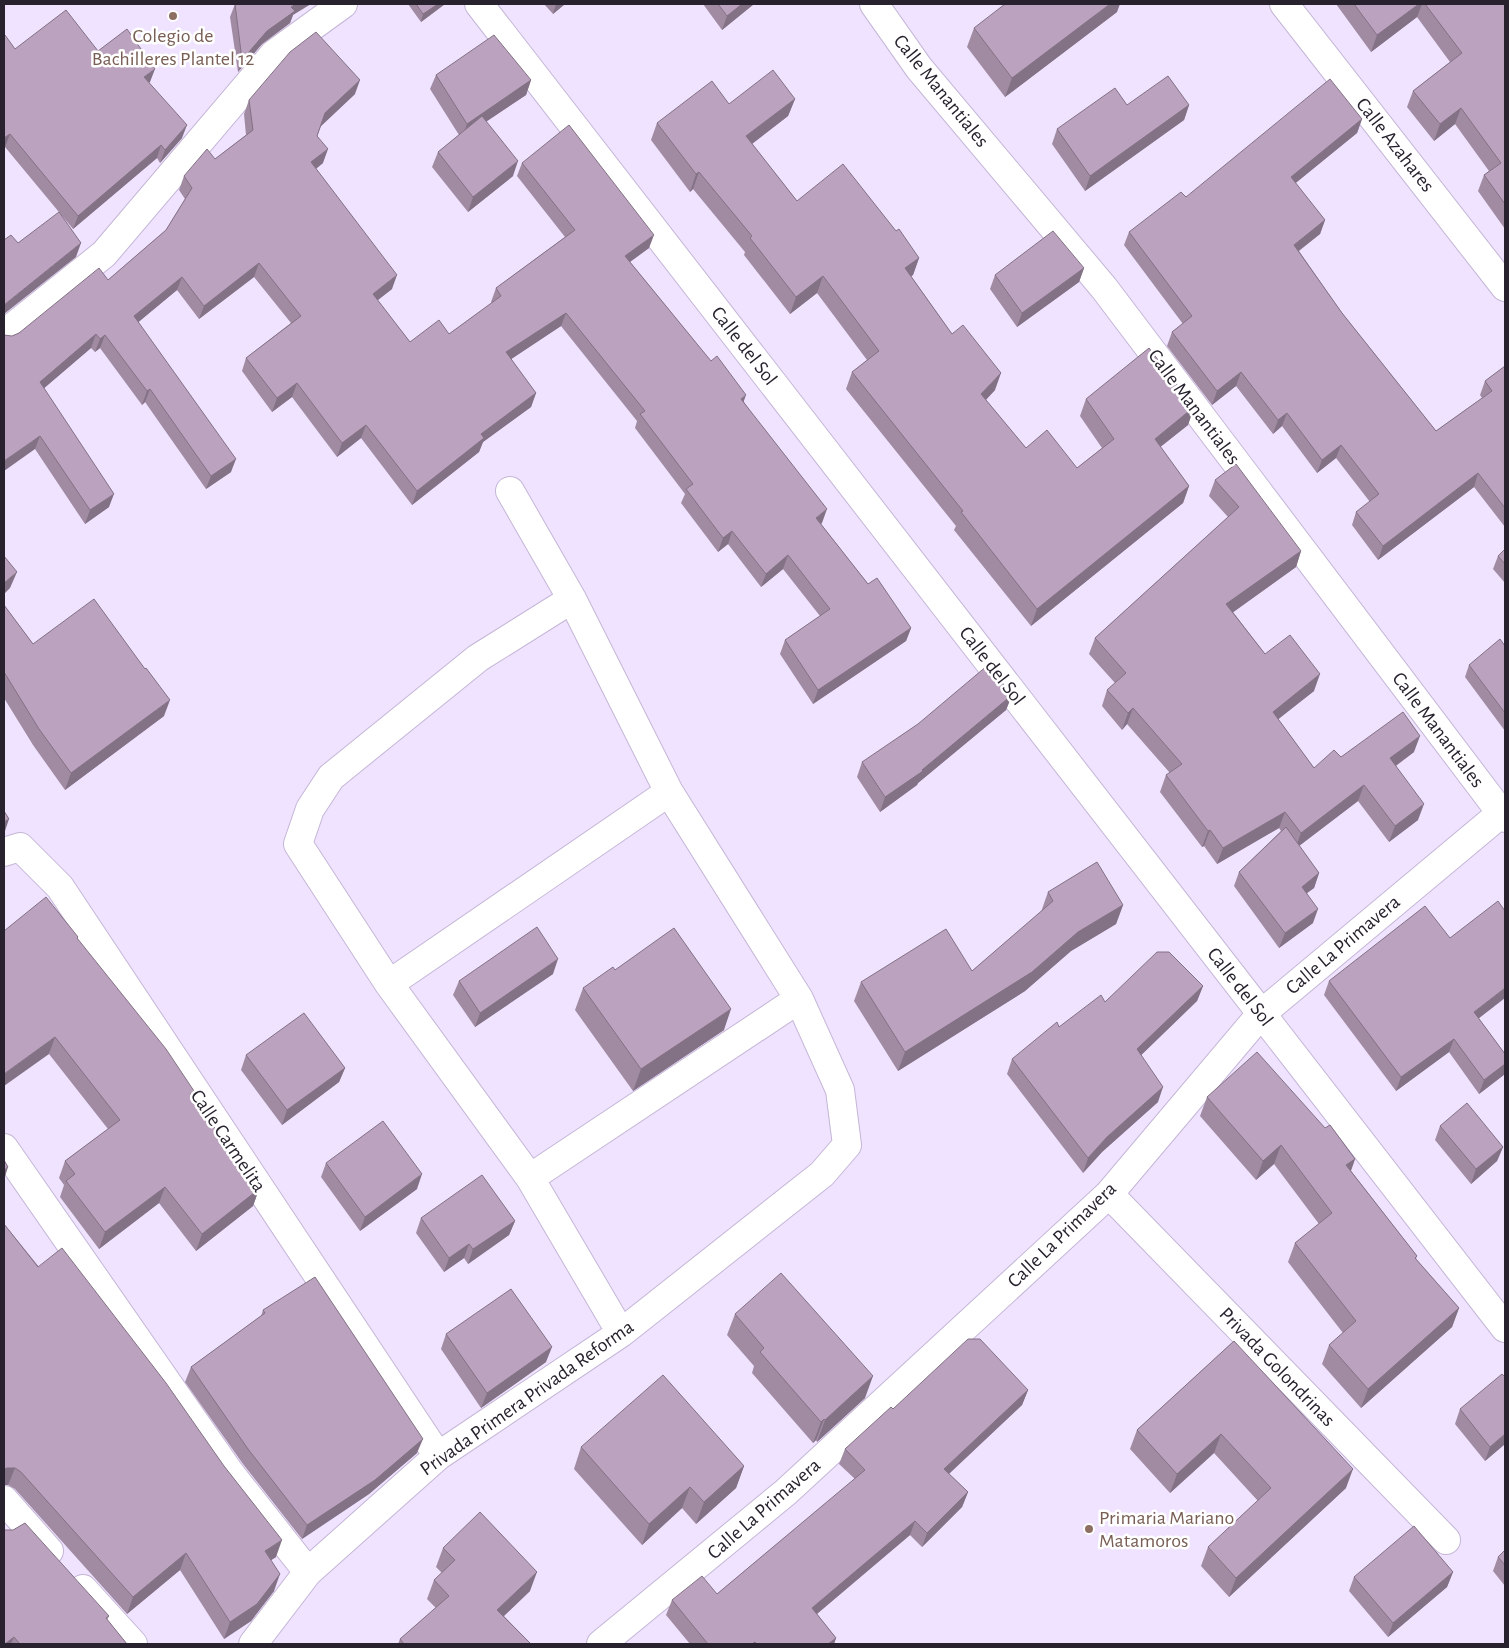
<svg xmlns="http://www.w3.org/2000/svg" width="1509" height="1648" font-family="'Alegreya Sans',sans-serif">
  <rect width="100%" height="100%" fill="#efe3ff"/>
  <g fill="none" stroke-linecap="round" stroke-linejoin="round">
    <defs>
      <path id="street" d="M479,4L1505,1328
        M874,4L919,68L1104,288L1505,818
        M1284,4L1505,287
        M4,334L104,254L274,54L343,4
        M572,599L478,658L331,777L310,809L298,844L389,984L530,1178L621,1333
        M4,852L20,847L60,887L438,1456
        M389,984L669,792
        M4,1148L230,1473L308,1572
        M530,1178L799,999
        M1109,1194L1446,1540
        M253,1644L308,1572L438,1456L621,1333L822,1174L847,1145L840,1090L799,999L669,792L572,599L510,491
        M601,1644L786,1492L1109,1194L1261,1014L1505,810"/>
      <path id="secondary" d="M4,1500L49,1551
        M83,1589L133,1644"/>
    </defs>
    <use href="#street" stroke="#c5b6d7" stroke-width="30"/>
    <use href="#secondary" stroke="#c5b6d7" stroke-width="30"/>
    <use href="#street" stroke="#fff" stroke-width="28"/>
    <use href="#secondary" stroke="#fff" stroke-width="28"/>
  </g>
  <path fill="#a18ba3" d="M235,4L293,15L290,23L262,44L238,72L230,17Z
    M408,4H445L421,22Z
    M544,4H565L553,14Z
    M703,4H754L722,30Z
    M1336,4H1505V229L1478,191L1484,175L1489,171L1455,124L1434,141L1407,107L1413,91L1450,62L1417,17L1371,52Z
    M1117,12L1005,97L967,47L974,28Z
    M4,36L15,49L98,51L150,82L149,83L182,138L160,163L157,158L73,229L5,147L4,148Z
    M436,75L531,80L526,95L486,121L513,176L468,212L432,167L438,152L459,135L430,89Z
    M355,94L321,126L317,136L323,163L316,169L392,289L377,300L410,342L449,334L492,303L491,302L496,288L565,237L517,176L522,163L649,248L630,262L744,402L822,523L821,524L868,584L911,628L906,641L813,704L780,654L785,640L820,616L783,569L761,587L728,544L718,552L681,503L685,494L635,428L637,421L561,326L511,359L536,393L531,407L483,442L479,452L412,505L361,438L337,457L292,397L272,412L242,371L246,358L291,323L254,277L199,319L177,290L138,322L231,472L206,489L145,402L142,405L100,348L95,352L91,348L44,388L109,507L85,524L35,449L12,336L19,333L108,280L166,230L185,199L179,190L184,176L215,159L246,135L244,114L249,100Z
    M795,99L788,116L752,144L797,201L896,231L919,258L913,275L911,276L952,334L995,390L986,400L1026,448L1077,468L1102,448L1080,416L1086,399L1194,407L1188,425L1160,447L1189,486L1183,503L1031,626L954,530L956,526L846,389L852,372L867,360L817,293L790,314L744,255L745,252L693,189L690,192L651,140L657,123L729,104Z
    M1127,105H1189L1184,120L1085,191L1052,144L1057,129Z
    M1362,119L1357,133L1295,183L1325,220L1320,234L1299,251L1342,313L1436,431L1482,398L1480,395L1485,381L1505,366V527L1474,487L1378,560L1352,525L1356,512L1370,502L1336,458L1317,473L1282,426L1273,434L1236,386L1212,405L1167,346L1172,332L1183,324L1124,245L1129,232L1186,197Z
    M1084,268L1079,282L1017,327L990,289L995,275Z
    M1215,480L1301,551L1296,567L1233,612L1265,654L1314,691L1278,719L1314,768L1341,757L1414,752L1396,766L1418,820L1389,842L1358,801L1299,846L1319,873L1314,888L1307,893L1313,923L1279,948L1234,886L1239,872L1281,831L1279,828L1217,864L1204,846L1202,847L1160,792L1166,775L1170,773L1127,724L1122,730L1102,706L1107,690L1115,683L1089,654L1095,638L1228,517L1209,496Z
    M1505,549V583L1493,569L1498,556Z
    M4,605L33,644L164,716L65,790L33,745L4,698Z
    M1505,646V731L1465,677L1469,665Z
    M1012,695L1006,710L918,783L917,785L880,812L857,777L862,762Z
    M1048,892L1123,905L1116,924L1071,951L1025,991L898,1071L854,1001L861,982L972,971L1041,912Z
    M77,939L259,1189L253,1206L196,1251L159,1203L99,1249L60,1197L64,1185L59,1178L65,1161L108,1129L49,1054Z
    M615,970L724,1030L633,1091L575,1010L583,988Z
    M553,974L475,1027L453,995L459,981Z
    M1329,981L1479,1019L1505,1054V1074L1479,1094L1449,1052L1396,1091L1324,995Z
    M1203,986L1197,1001L1141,1055L1158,1102L1102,1152L1083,1173L1007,1074L1012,1059L1059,1027L1105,1002Z
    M246,1055L345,1068L339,1082L282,1125L241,1070Z
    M1207,1097L1325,1128L1355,1159L1351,1171L1417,1256L1416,1259L1459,1308L1452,1327L1361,1408L1322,1364L1329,1345L1343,1333L1288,1262L1295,1243L1319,1224L1274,1164L1256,1180L1200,1116Z
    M1440,1126L1503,1147L1497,1161L1471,1184L1435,1140Z
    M326,1163L417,1189L360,1231L321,1177Z
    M421,1218L515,1221L509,1235L468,1264L464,1258L444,1272L416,1233Z
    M4,1224L276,1557L271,1560L274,1591L251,1621L224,1639L180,1570L127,1614L15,1489L8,1485Z
    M263,1310L417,1453L369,1494L302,1539L243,1464L185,1382L191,1367L261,1316Z
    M735,1314L865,1398L817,1442L816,1440L813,1443L752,1373L754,1366L727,1335Z
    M446,1334L546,1362L481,1408L441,1349Z
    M1234,1341L1346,1488L1229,1597L1201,1566L1208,1547L1258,1501L1214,1453L1170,1493L1130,1449L1137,1430Z
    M1028,1390L1022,1405L949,1474L968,1492L962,1507L922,1547L910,1535L817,1614L836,1638L834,1644H690L666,1615L672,1600L717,1594L855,1479L839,1464L845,1449L893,1409Z
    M1460,1409L1505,1444L1485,1461L1455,1424Z
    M581,1447L744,1466L736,1488L696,1524L682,1508L642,1545L574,1469Z
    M4,1529L109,1616L107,1620L127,1644H4Z
    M443,1548L530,1591L504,1616L531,1644H398L400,1639L436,1608L427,1599L434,1580L442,1573L436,1567Z
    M1505,1550V1586L1493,1571L1498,1557Z
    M1453,1572L1447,1587L1388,1637L1349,1591L1354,1577Z"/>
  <path fill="#837185" d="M296,4H311L293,15L290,23L262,44L238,72L242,60L267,31L291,7Z
    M438,4H445L421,22L423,14Z
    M556,4H565L553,14Z
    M742,4H754L722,30L727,16Z
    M1110,4H1120L1117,12L1005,97L1012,78Z
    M1419,4H1422L1417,17L1371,52L1377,35Z
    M155,69L150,82L139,90L144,77Z
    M360,80L355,94L320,127L325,113Z
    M531,80L526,95L462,138L467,124Z
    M795,99L788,116L740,153L746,136Z
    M1189,105L1184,120L1085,191L1090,176Z
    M1461,108L1455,124L1434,141L1440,124Z
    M1362,119L1357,133L1286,191L1291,177Z
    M187,125L182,138L160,163L165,150Z
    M10,134L5,147L4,148V138Z
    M161,145L157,158L73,229L78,216Z
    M328,149L323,163L306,176L311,162Z
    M518,161L513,176L468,212L473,197Z
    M699,172L693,189L690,192L696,174Z
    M1325,220L1320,234L1289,258L1294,245Z
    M654,235L649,248L620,269L625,256Z
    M81,243L76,257L4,314V305Z
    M919,258L913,275L899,285L905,268Z
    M259,263L254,277L199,319L204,306Z
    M1084,268L1079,282L1017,327L1022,313Z
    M397,275L392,289L368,308L373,294Z
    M823,276L817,293L790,314L796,297Z
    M182,277L177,290L129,330L134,316Z
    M566,313L561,326L501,366L506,352Z
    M96,334L91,348L35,396L40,382Z
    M105,335L100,348L95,352L100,339Z
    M1241,372L1236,386L1212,405L1217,391Z
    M1001,373L995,390L975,411L981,394Z
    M297,383L292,397L272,412L277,398Z
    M150,389L145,402L142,405L147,391Z
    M536,393L531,407L483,442L479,452L412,505L417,491L481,434Z
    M746,395L741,409V399Z
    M1194,407L1188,425L1149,456L1155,439Z
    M1287,413L1282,426L1273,434L1278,420Z
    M366,425L361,438L337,457L342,443Z
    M40,436L35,449L4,471V461Z
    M1341,445L1336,458L1317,473L1322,460Z
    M236,459L231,472L206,489L211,476Z
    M1478,473L1474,487L1378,560L1383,546Z
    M1189,486L1183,503L1031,626L1037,609Z
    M114,494L109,507L85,524L90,510Z
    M827,509L822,523L811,531L816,518Z
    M732,531L728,544L718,552L723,538Z
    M1301,551L1296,567L1221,621L1226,604Z
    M788,555L783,569L761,587L766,574Z
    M17,572L10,588L4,594V583Z
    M911,628L906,641L813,704L818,690Z
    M1320,674L1314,691L1267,728L1273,712Z
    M1012,695L1006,710L918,783L917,785L880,812L885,797L922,770Z
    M170,700L164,716L65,790L71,773Z
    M1133,708L1127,724L1122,730L1128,713Z
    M1420,736L1414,752L1384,774L1390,758Z
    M1364,785L1358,801L1295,849L1301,833Z
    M1424,804L1418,820L1389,842L1395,826Z
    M1285,812L1279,828L1217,864L1223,848Z
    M9,819L4,834V822Z
    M1210,830L1204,846L1202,847L1208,831Z
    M1319,873L1314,888L1296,901L1302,887Z
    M1123,905L1116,924L1071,951L1025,991L898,1071L905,1052L1078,932Z
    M1318,909L1313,923L1279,948L1285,933Z
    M558,959L553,974L475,1027L480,1013Z
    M1203,986L1197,1001L1132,1064L1137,1049Z
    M1505,988V998L1469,1026L1474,1012Z
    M731,1009L724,1030L633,1091L641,1069Z
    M55,1037L49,1054L4,1086V1074Z
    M1454,1039L1449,1052L1396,1091L1401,1077Z
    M1505,1064V1074L1479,1094L1484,1080Z
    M345,1068L339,1082L282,1125L287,1110Z
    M1163,1087L1158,1102L1102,1152L1083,1173L1088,1158L1107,1137Z
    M1281,1145L1274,1164L1256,1180L1263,1161Z
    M1503,1147L1497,1161L1471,1184L1476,1169Z
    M1355,1159L1348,1178L1346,1165Z
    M8,1167L4,1180V1170Z
    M422,1174L417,1189L360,1231L365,1217Z
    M165,1187L159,1203L99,1249L105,1232Z
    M259,1189L253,1206L196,1251L202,1234Z
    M515,1221L509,1235L468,1264L473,1249Z
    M469,1244L464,1258L444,1272L449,1258Z
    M1459,1308L1452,1327L1361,1408L1368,1389Z
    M552,1347L546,1362L481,1408L487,1393Z
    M873,1376L865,1398L817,1442L825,1420Z
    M1028,1390L1022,1405L939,1483L944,1469Z
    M824,1419L816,1440L813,1443L821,1422Z
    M1221,1434L1214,1453L1170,1493L1177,1474Z
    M1505,1434V1444L1485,1461L1490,1447Z
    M423,1439L417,1453L369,1494L302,1539L307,1525Z
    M744,1466L736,1488L696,1524L704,1502Z
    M7,1468H15L8,1485H4V1469Z
    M1353,1469L1346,1488L1229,1597L1236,1578Z
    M690,1487L682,1508L642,1545L649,1524Z
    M968,1492L962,1507L922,1547L927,1533Z
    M915,1521L910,1535L806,1623L812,1608Z
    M282,1540L276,1557L259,1568L265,1551Z
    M186,1553L180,1570L127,1614L133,1597Z
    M537,1572L530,1591L490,1629L497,1610Z
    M1453,1572L1447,1587L1388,1637L1393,1623Z
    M280,1574L274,1591L251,1621L224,1639L230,1622Z
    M14,1637L11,1644H5Z
    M836,1638L834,1644H828Z"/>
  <path fill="#bba2be" stroke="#837185" d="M235,4H296L291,7L295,11L267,31L242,60Z
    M416,4H438L423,14Z
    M718,4H742L727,16Z
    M1005,4H1110L1012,78L974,28Z
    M1354,4H1419L1377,35Z
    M1425,4H1505V204L1484,175L1501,163L1461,108L1440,124L1413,91L1462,53Z
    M66,10L98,51L127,29L155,69L144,77L187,125L165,150L161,145L78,216L10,134L4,138V36L5,35L15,49Z
    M316,32L360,80L325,113L317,136L328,149L311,162L397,275L373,294L410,342L439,320L449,334L501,296L496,288L575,230L522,163L569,125L654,235L625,256L711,361L717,356L746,395L741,399L827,509L816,518L868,584L877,578L911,628L818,690L785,640L830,609L788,555L766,574L732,531L723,538L686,489L693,484L640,414L645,411L566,313L506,352L536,393L481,434L484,438L417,491L366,425L342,443L297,383L277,398L246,358L301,316L259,263L204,306L182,277L134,316L236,459L211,476L150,389L147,391L105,335L100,339L96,334L40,382L114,494L90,510L40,436L4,461V335L12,336L19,333L99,268L108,280L166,230L192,188L184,176L207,149L215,159L253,130L249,100L290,52Z
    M494,35L531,80L467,124L436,75Z
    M773,70L795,99L746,136L797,201L843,164L896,231L899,229L919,258L905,268L952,334L963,325L1001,373L981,394L1026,448L1047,430L1077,468L1114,439L1086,399L1149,348L1194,407L1155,439L1189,486L1037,609L961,512L963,511L852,372L879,351L823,276L796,297L750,238L752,236L699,172L696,174L657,123L712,81L729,104Z
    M1168,76L1189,105L1090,176L1057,129L1115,88L1127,105Z
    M1330,79L1362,119L1291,177L1325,220L1294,245L1342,313L1436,431L1492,391L1485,381L1505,366V508L1478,473L1383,546L1356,512L1379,494L1341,445L1322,460L1287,413L1278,420L1241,372L1217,391L1172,332L1192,316L1129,232L1181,192L1186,197Z
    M482,116L518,161L473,197L438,152Z
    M59,212L81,243L4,305V240L11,235L18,243Z
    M1053,231L1084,268L1022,313L995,275Z
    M1236,464L1301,551L1226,604L1265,654L1290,635L1320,674L1273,712L1314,768L1334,750L1341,757L1403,712L1420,736L1390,758L1424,804L1395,826L1364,785L1301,833L1285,812L1223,848L1210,830L1208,831L1166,775L1182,764L1133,708L1128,713L1107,690L1126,673L1095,638L1239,507L1215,480Z
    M1505,549V564L1498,556Z
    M4,556L17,572L4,583Z
    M94,599L145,669L146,668L170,700L71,773L39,729L4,672V605L33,644Z
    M1500,639L1505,646V713L1469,665Z
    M988,665L1012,695L922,770L923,771L885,797L862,762L918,724Z
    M4,811L9,819L4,822Z
    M1286,827L1319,873L1302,887L1318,909L1285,933L1239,872Z
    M1097,862L1123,905L1078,932L1032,972L905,1052L861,982L946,929L972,971L1053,901L1048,892Z
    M46,897L78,937L77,938L166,1049L194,1091L190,1094L259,1189L202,1234L165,1187L105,1232L66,1181L75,1174L65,1161L120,1120L55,1037L4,1074V931Z
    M1498,901L1505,911V988L1474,1012L1505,1054V1064L1484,1080L1454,1039L1401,1077L1329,981L1425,906L1450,938Z
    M537,927L558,959L480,1013L459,981Z
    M674,928L731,1009L641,1069L583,988L613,967L615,970Z
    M1157,952H1169L1203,986L1137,1049L1163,1087L1107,1137L1088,1158L1012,1059L1057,1022L1059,1027L1101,995L1105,1002Z
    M304,1013L345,1068L287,1110L246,1055Z
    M1257,1052L1325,1128L1330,1125L1355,1159L1346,1165L1417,1256L1415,1258L1459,1308L1368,1389L1329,1345L1356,1321L1295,1243L1332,1213L1281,1145L1263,1161L1207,1097Z
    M1467,1103L1503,1147L1476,1169L1440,1126Z
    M383,1121L422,1174L365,1217L326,1163Z
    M4,1160L8,1167L4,1170Z
    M482,1175L515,1221L473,1249L469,1244L449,1258L421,1218Z
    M4,1224L38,1267L62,1248L166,1383L224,1466L282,1540L265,1551L280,1574L257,1604L230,1622L186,1553L133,1597L21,1472L15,1468H7L4,1469Z
    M781,1273L873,1376L825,1420L824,1419L821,1422L760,1352L764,1348L735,1314Z
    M315,1277L423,1439L375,1480L307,1525L248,1449L191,1367L265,1313L263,1310Z
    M511,1289L552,1347L487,1393L446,1334Z
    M968,1339H980L1028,1390L944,1469L968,1492L927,1533L915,1521L812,1608L836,1638L828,1644H757L755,1642L752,1644H708L672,1600L702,1576L717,1594L865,1470L845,1449L891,1407L893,1409Z
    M1234,1341L1353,1469L1236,1578L1208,1547L1271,1488L1221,1434L1177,1474L1137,1430Z
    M1502,1374L1505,1377V1434L1490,1447L1460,1409Z
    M663,1375L744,1466L704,1502L690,1487L649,1524L581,1447Z
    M480,1512L537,1572L497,1610L531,1644H404L400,1639L449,1596L434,1580L455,1560L443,1548Z
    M25,1523L109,1616L106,1618L127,1644H20L14,1637L5,1644H4V1529L5,1530H13Z
    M1414,1526L1453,1572L1393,1623L1354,1577Z
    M1505,1550V1565L1498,1557Z"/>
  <g fill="#8d6e63" stroke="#fff" stroke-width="2">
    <circle cx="173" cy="16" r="5"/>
    <circle cx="1089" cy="1529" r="5"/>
  </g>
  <g text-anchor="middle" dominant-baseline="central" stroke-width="5" stroke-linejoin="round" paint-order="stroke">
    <g font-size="20" fill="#785e54" stroke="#fff">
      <text x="173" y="36">Colegio de<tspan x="173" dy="23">Bachilleres Plantel 12</tspan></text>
      <text x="1099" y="1518" text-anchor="start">Primaria Mariano<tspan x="1099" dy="23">Matamoros</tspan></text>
    </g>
    <g font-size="20" fill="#27222e" stroke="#fff">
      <text transform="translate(941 91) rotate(51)">Calle Manantiales</text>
      <text transform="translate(1395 145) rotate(52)">Calle Azahares</text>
      <text transform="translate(744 346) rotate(52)">Calle del Sol</text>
      <text transform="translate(1194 407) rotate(53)">Calle Manantiales</text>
      <text transform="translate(992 666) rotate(52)">Calle del Sol</text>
      <text transform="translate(1438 730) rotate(53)">Calle Manantiales</text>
      <text transform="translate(1343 945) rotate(-40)">Calle La Primavera</text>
      <text transform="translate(1240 987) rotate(52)">Calle del Sol</text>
      <text transform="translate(228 1141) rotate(56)">Calle Carmelita</text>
      <text transform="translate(1062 1235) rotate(-44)">Calle La Primavera</text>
      <text transform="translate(1277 1367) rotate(46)">Privada Golondrinas</text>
      <text transform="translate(527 1398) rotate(-35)">Privada Primera Privada Reforma</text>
      <text transform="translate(764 1509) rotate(-41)">Calle La Primavera</text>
    </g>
  </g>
  <rect width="1509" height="1648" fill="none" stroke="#27222e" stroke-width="10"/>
</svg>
